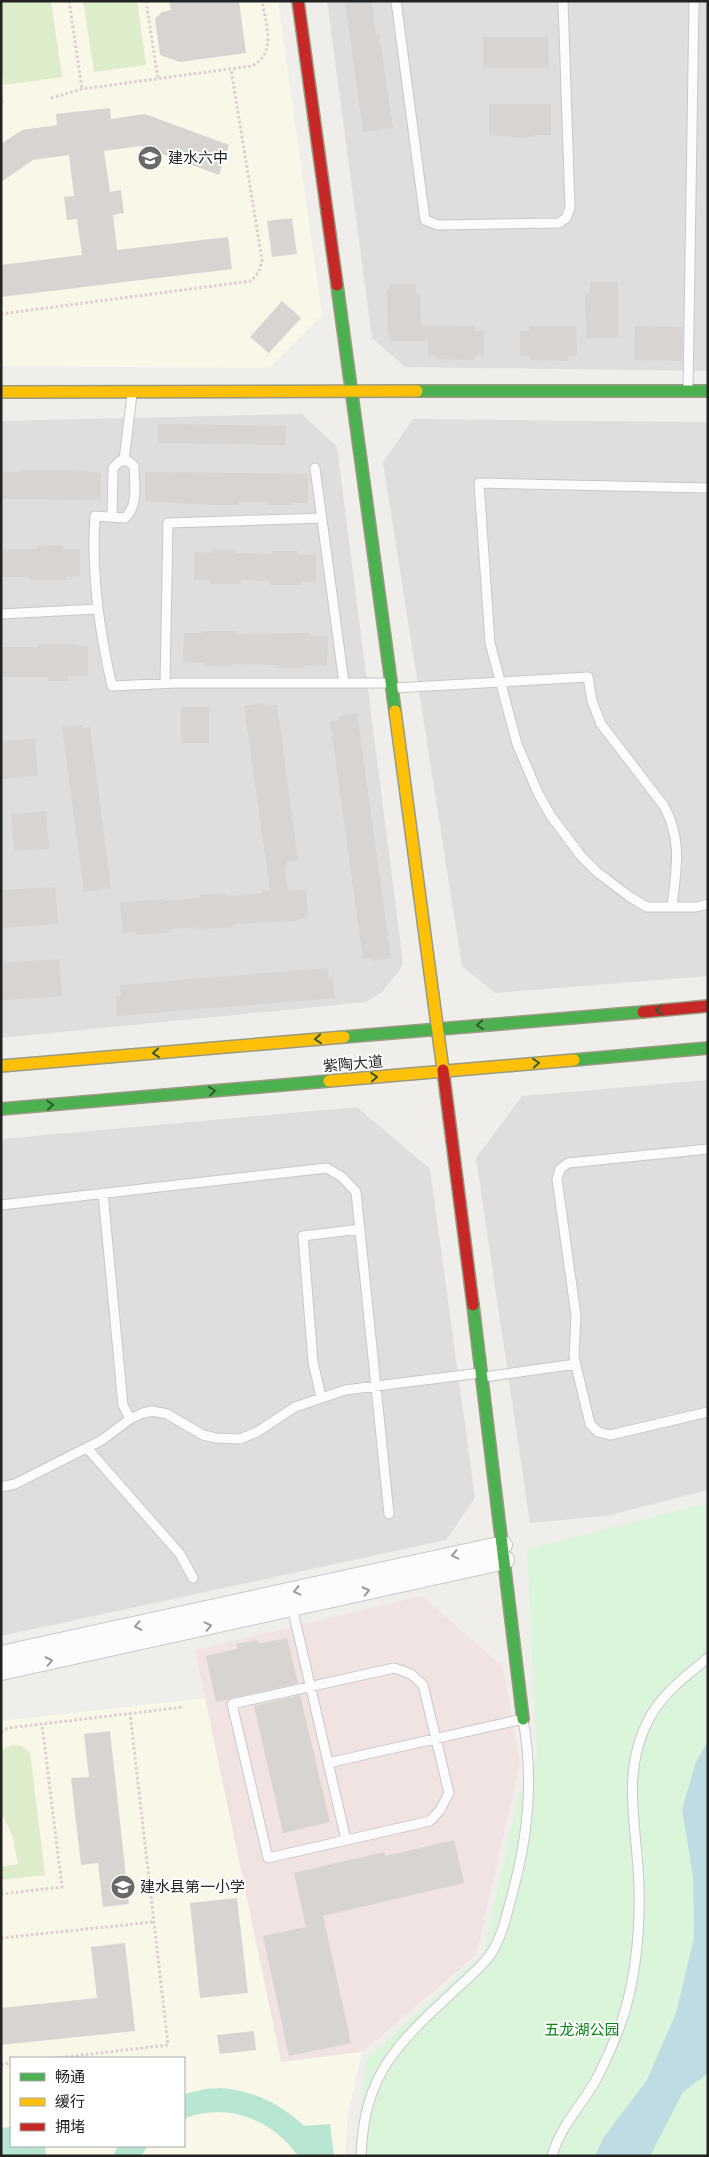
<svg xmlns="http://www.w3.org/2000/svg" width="709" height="2157" font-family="'DM Sans','Noto Sans SC',sans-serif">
  <rect width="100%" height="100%" fill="#f0eeeb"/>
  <path fill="#dfdedc" d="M327,1H708V371L405,367L372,338Z
    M302,414L337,447L403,963L399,971L382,992L366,1002L1,1038V421Z
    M413,419L708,422V976L495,993L462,966L383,462Z
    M708,1080V1490L606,1516L530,1523L476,1158L522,1096Z
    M357,1107L430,1169L475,1498L446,1540L1,1636V1139Z"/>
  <path fill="#f1e3e1" d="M422,1596L503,1667L520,1763L476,1955L362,2052L281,2062L195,1650Z"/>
  <path fill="#f8f7e8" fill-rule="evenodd" d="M1,1H278L322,315L269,368L1,366Z
    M205,1698L281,2062L362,2052L348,2113L345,2156H1V1721ZM11,2058H184V2146H11Z"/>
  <path fill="#ddeccb" d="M1,1H51L62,77L4,85L1,64Z
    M83,1H137L146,65L94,72Z
    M13,1745L21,1746L30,1752L45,1875L1,1880V1867L18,1864L13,1837L1,1812V1750Z"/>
  <path fill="#daf5da" d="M708,1503V2156H354L367,2059L484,1952L518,1799L537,1757L527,1549Z"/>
  <path fill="#b7e6d2" d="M221,2088C254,2091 279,2103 304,2126L330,2124L334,2156H298C273,2120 226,2101 184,2119V2094L205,2089Z
    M11,2127V2146H45L46,2156H1V2128Z
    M118,2146H148L141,2156H113Z"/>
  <path fill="#bfdbe3" d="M708,1741V2073L683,2092L650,2156H595L604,2137L647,2080L676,2013L694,1938L693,1876L682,1809L696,1762Z"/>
  <path fill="#d7d4d2" d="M169,1H239L246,53L180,62L160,55L155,19L162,12L171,10Z
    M345,1H372L376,34H379L393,128L363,132Z
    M483,37H548L549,68H483Z
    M489,104H551V135H534V137L523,138L489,135Z
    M110,108L111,119L145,114L229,145L219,175L141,146L104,151L110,192L121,190L124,213L113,215L117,250L228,237L232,269L1,297V265L82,255L77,219L67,220L64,197L74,196L69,155L33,160L1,182V144L22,130L57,125L56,114Z
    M292,218L297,254L272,257L267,221Z
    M590,282H618V338H586L585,293H590Z
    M390,284H416V294H420L421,325L475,326V331H484V355H475V360L437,359V355H428V341H391V334L388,335L387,290H390Z
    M282,301L301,318L269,353L250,337Z
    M529,326H576L577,356H568V361L530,360V356H520V331H529Z
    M635,326L683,327L682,361L634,360Z
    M158,424L286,426L285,445L158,443Z
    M20,470H73L101,473V500L1,499V472H20Z
    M145,472L308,474V503H293V505H268V502H239V505H212L145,501Z
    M62,545V549H80V576L66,577V580H31V577H1V549H37V546Z
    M212,549L236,550V553L272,554V551H298V554L316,555V582H301V585H270V581L241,580V584H210V580H194V552L212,553Z
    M202,631H236V634L310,633V636H328L327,666L305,665V668H277V665L232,664V667L204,666V663L183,662L184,633H202Z
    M38,644H77V646H88V676H68V681H48V677H1V647H38Z
    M264,703L265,706L277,705L298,860L287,862V866H284L288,891L306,890L308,918L297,919V921L233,924L234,927L198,930V927L171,929L172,932L136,935V932L123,933L120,902L165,899V901L200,898V895L226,893V896L262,893V890H270L244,706Z
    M181,707H209V743H181Z
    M357,713L391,958L373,961L372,958L363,959L330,721L339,720V716Z
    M83,725V728L90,727L111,888L84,892L62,727Z
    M35,739L38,776L2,779L1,741Z
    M46,811L49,849L14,851L11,814Z
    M55,887L58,924L1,928V890Z
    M59,959L62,996L1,1000V963Z
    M328,968L329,979L333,978L335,998L117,1016L116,996H121L120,985Z
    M287,1638L298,1683L216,1702L206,1656L237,1649L236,1644L257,1640L258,1644Z
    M300,1695L330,1822L283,1833L254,1706Z
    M110,1731L129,1904L103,1907L98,1863L81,1865L71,1778L89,1777L84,1734Z
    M454,1840L464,1883L323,1916L351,2043L289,2056L263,1936L306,1927L294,1873L384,1852L385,1856Z
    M237,1898L248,1993L200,1998L190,1903Z
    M125,1943L135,2031L1,2045V2008L97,1998L91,1947Z
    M254,2031L256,2050L220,2054L217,2035Z"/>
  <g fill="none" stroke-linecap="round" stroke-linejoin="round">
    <defs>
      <path id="lane" d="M396,1L425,220L438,225L559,223L566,218L570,208L563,1
        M688,389L694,1
        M124,460L132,394
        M315,468L344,683
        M708,488L479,483L490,643L517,744L538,793L551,816L581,856L597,872L630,897L647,907H696L708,904
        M112,517L113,468L120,461H128L134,466C134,483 139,505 125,518L95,516C91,574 99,630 112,686L177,683H390
        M1,614L97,609
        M165,683L168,523L321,518
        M394,688L588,677L592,701L601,724L664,806C683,842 676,869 672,907
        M708,1149L568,1163L560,1169L557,1179L576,1316L574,1357L590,1424L598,1432L610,1435L708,1412
        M103,1193L123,1405L130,1419
        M1,1205L327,1168L342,1177L356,1192L389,1514
        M484,1377L576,1364
        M321,1397L313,1362L303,1236L360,1229
        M87,1448L180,1554L193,1578
        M1,1487L15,1484L102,1440L130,1419L143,1413L152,1411L167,1414L203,1435L216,1438L240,1439L257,1432L295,1407L345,1390L480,1373
        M292,1607L346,1840
        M394,1668L411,1674L423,1685L449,1793L440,1810L430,1821L268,1858L232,1704Z
        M328,1763L523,1719C534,1781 528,1838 511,1899C506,1917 502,1936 492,1952C482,1968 465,1980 452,1993C396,2045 364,2075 361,2156
        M552,2156C560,2126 583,2104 597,2078C606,2060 619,2031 625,2011C636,1972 640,1928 639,1888C638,1827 619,1774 650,1717C663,1693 687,1675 708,1658"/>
      <path id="street" d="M1,1655L503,1545
        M1,1671L505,1560"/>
      <path id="fast" d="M337,285L395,711
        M417,391H708
        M344,1037L643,1012
        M574,1060L708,1048
        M1,1109L329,1081
        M473,1305L523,1719"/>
      <path id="slow" d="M1,392L417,391
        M395,711L443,1070
        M1,1066L344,1037
        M329,1081L574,1060"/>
      <path id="jam" d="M298,1L337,285
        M643,1012L708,1006
        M443,1070L473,1305"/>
    </defs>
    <use href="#lane" stroke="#c9c8c7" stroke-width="11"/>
    <use href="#street" stroke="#c9c8c7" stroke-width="20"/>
    <use href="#fast" stroke="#999a82" stroke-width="14"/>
    <use href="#slow" stroke="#999a82" stroke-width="14"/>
    <use href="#jam" stroke="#999a82" stroke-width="14"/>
    <path stroke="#dccecd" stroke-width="3" stroke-dasharray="2.5 2.5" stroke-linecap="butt" d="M69,1L82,89
      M146,1L158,79
      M1,96L2,103
      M51,98L82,89L252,66C277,53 266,25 262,1
      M1,314L251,281L259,272L262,260L231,69
      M1,1732L8,1728L184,1707
      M1,1894L62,1887L42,1724
      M1,1938L153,1922
      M56,2058L168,2045L130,1713
      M1,2065L11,2063"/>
    <use href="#lane" stroke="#fdfcfc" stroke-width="9"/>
    <use href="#street" stroke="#fdfcfc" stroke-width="18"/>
    <use href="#fast" stroke="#4caf50" stroke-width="11"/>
    <use href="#slow" stroke="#ffc107" stroke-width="11"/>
    <use href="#jam" stroke="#c62828" stroke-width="11"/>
  </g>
  <defs><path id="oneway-chevron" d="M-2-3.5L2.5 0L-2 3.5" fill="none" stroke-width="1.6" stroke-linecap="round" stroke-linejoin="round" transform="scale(1.25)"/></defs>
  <g stroke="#335a34">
    <use href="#oneway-chevron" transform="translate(659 1010) rotate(175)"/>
    <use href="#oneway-chevron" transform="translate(480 1025) rotate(175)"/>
    <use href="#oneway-chevron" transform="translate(318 1039) rotate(175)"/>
    <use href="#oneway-chevron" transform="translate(156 1053) rotate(175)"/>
    <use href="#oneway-chevron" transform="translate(536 1063) rotate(-5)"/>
    <use href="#oneway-chevron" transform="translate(374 1077) rotate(-5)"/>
    <use href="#oneway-chevron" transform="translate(212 1091) rotate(-5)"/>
    <use href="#oneway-chevron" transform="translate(50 1105) rotate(-5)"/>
  </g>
  <g stroke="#9a9a9a">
    <use href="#oneway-chevron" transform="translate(455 1555) rotate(167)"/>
    <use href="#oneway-chevron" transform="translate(297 1591) rotate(167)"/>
    <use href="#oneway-chevron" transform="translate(366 1591) rotate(-12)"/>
    <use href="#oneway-chevron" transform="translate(138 1626) rotate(168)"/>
    <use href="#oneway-chevron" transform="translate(208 1626) rotate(-13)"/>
    <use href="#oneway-chevron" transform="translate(49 1661) rotate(-12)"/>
  </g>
  <defs>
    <symbol id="school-disc" viewBox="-11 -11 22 22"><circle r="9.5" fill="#6a6968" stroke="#fff"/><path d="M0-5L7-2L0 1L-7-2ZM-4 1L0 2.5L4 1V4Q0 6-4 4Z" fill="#fff"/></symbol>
  </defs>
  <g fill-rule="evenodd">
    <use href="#school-disc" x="136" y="144" width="28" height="28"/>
    <use href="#school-disc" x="109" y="1873" width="28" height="28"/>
  </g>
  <g text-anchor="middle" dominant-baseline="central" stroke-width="4" stroke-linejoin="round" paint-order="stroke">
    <g font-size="15" fill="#222" stroke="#fff" text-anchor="start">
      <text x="168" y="158">建水六中</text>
      <text x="140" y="1887">建水县第一小学</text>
    </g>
    <g font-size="15" fill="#222" stroke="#fff">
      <text transform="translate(353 1064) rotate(-5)">紫陶大道</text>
    </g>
    <g font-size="15" fill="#0c8416" stroke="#fff">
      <text x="582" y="2030">五龙湖公园</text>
    </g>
  </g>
  <rect width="709" height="2157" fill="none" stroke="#222222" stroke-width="5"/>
  <rect x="10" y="2057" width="175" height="90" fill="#ffffff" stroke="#a7a7a7"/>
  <rect x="20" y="2073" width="25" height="8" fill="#4caf50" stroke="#a7a7a7"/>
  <text x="55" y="2082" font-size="15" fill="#222222">畅通</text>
  <rect x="20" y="2098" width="25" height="8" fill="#ffc107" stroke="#a7a7a7"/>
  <text x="55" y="2107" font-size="15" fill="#222222">缓行</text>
  <rect x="20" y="2123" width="25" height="8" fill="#c62828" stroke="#a7a7a7"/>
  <text x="55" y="2132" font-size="15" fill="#222222">拥堵</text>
</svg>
